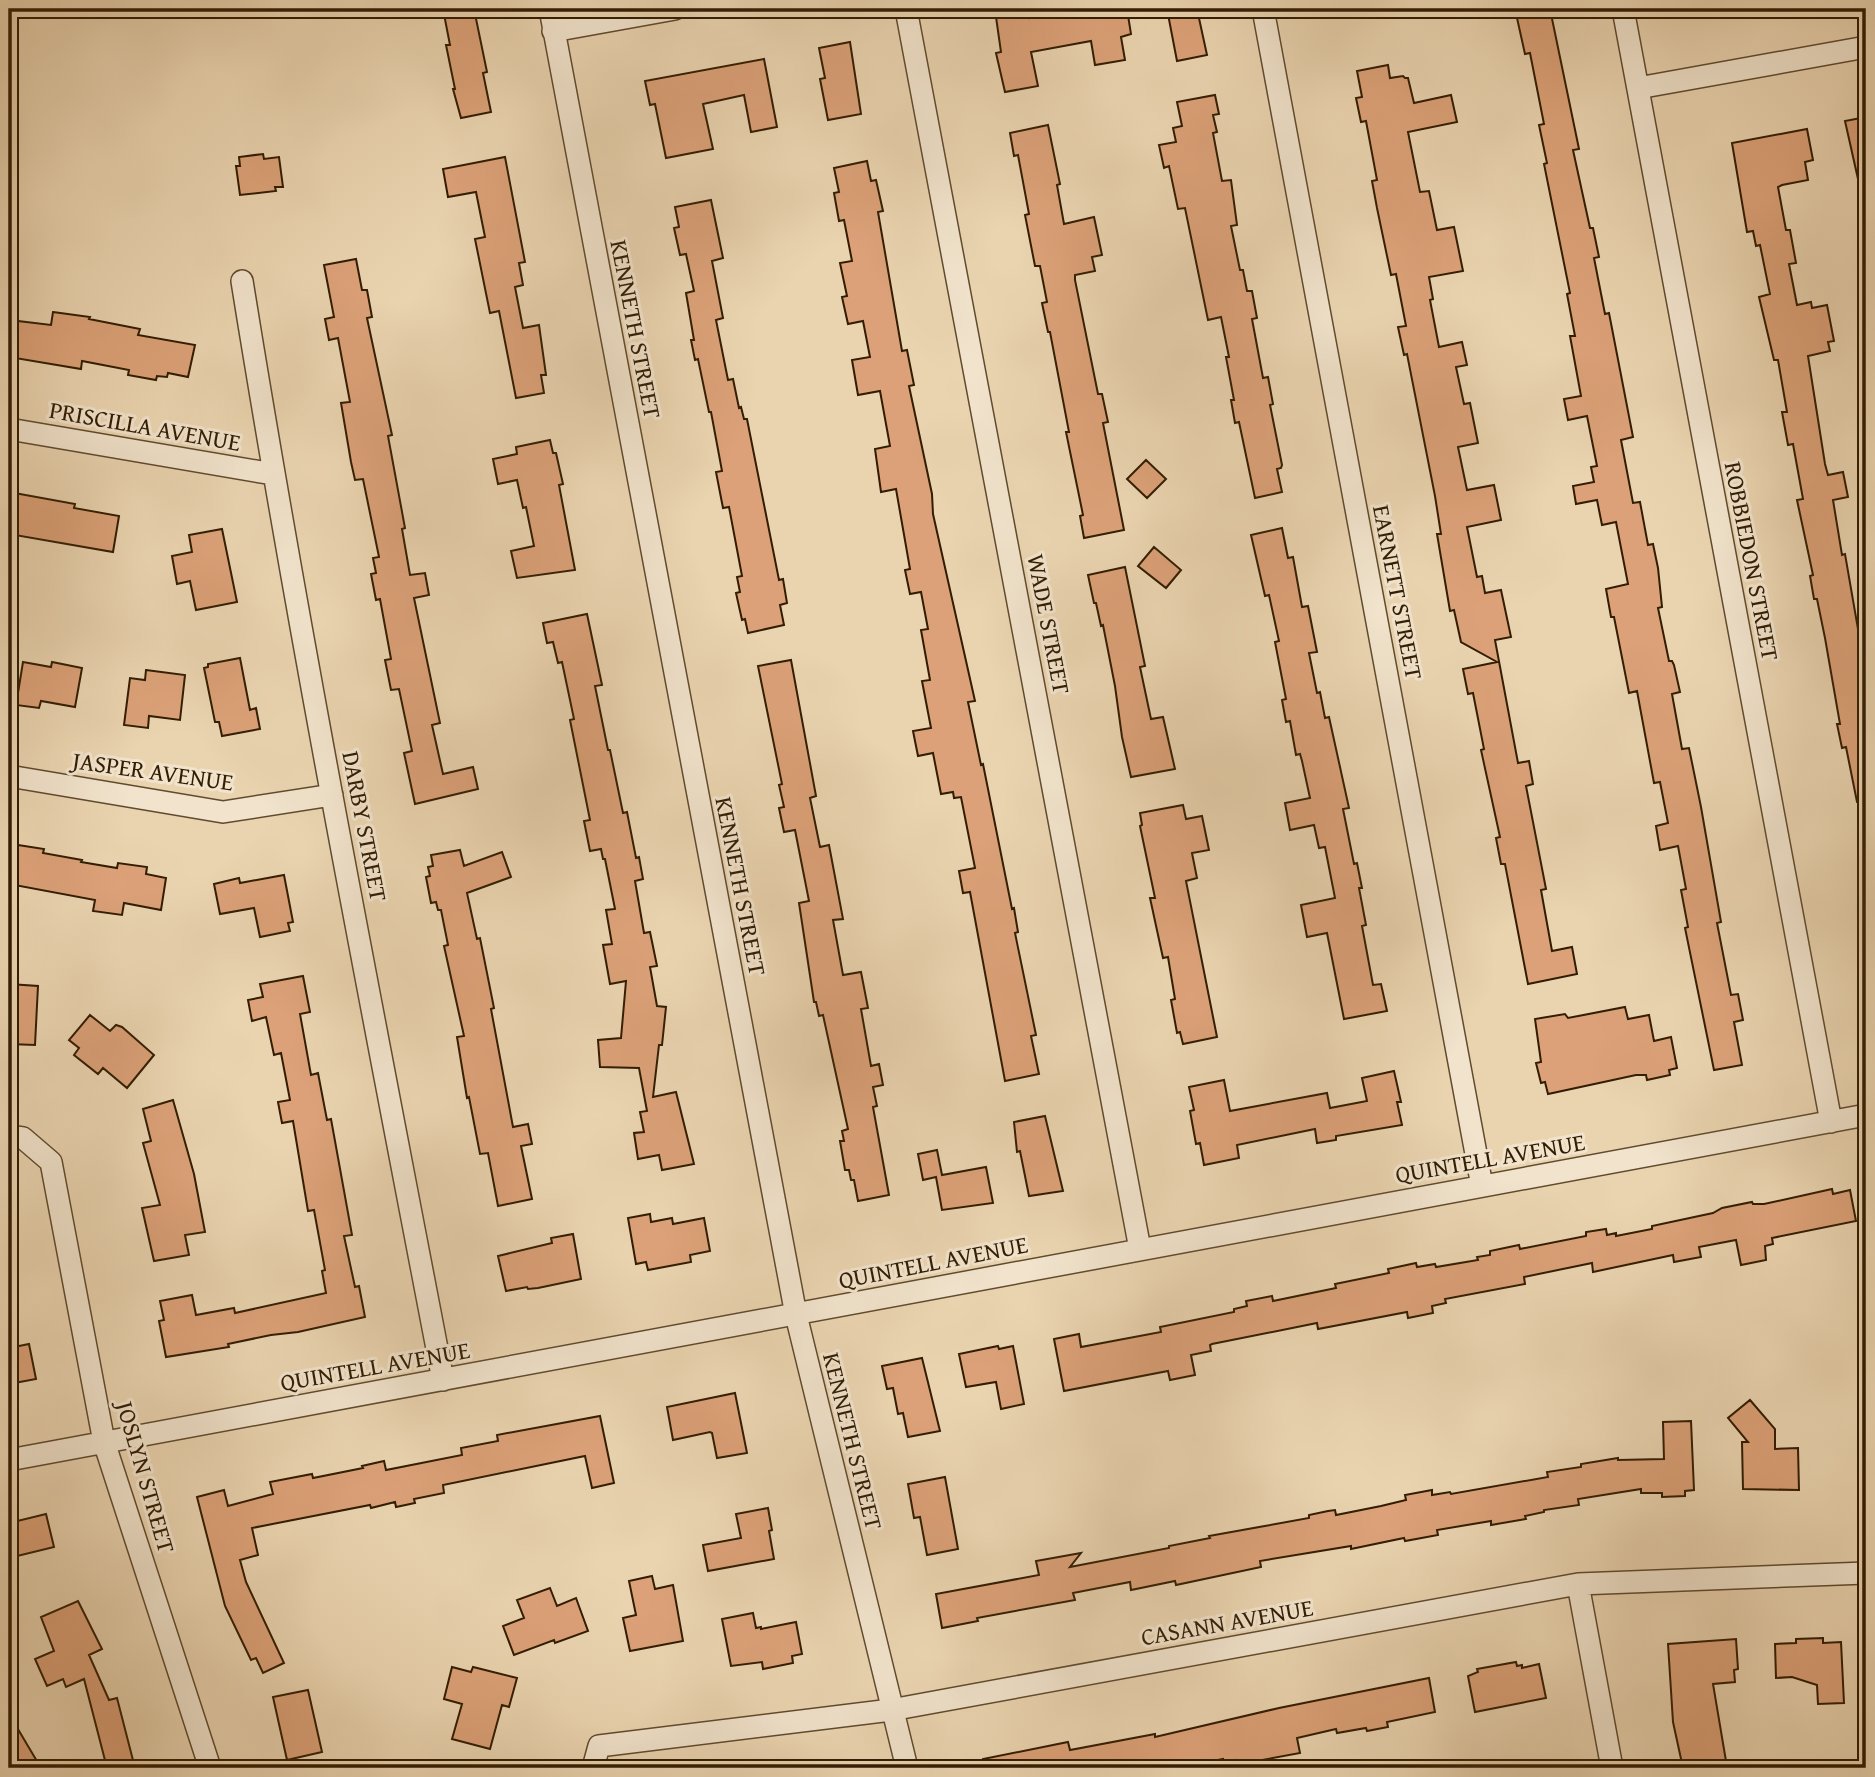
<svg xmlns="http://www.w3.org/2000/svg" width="1875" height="1777" font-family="'Gentium Book Plus',serif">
  <rect width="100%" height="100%" fill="#ead4b0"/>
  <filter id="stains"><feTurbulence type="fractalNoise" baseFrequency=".00286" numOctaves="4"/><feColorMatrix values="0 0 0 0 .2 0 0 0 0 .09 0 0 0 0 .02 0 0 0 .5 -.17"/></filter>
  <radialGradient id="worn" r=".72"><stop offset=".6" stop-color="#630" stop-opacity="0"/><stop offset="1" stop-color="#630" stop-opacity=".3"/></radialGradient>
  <path fill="#dca178" stroke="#321d03" stroke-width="2" d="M443,9H474L487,72L483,73L491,112L461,118L453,89H455L446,45H450Z
    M1081,9H1127L1131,34L1121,37L1125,60L1095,65L1091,41L1031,52L1038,86L1005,92L996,53L1001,52L996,17L1027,11L1029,18Z
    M1167,9H1197L1207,55L1177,61Z
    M1515,9H1550L1579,149L1573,150L1590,228H1593L1599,257L1594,258L1605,314L1609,313L1633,437L1621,440L1633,503L1640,502L1648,545L1653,544L1658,568L1662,607L1658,608L1669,661H1672L1674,665L1680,692L1672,694L1682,749L1689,748L1701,807L1721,922L1717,923L1731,995L1738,994L1743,1020L1734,1022L1742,1065L1714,1070L1685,928L1688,927L1681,890L1686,889L1678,846L1660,850L1656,826L1668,823L1660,782L1654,783L1637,691L1629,693L1614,617H1611L1606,589L1628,584L1616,522L1602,525L1597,500L1576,504L1573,486L1594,482L1591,467L1597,466L1587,416L1568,420L1564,399L1581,396L1570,336H1575L1567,294L1570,293L1544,164L1547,163L1539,125L1544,124L1530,53L1525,54Z
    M850,42L861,114L828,120L820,79L825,78L819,48Z
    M764,59L777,127L751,132L744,95L703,104L713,149L666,158L655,104L650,105L645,81Z
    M1388,65L1390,78L1403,76L1405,78H1408L1414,103L1451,95L1457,122L1408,132L1420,192L1429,191L1437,230L1454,227L1463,271L1429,277L1433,299L1430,300L1439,347L1462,342L1467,365L1456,367L1464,404L1470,403L1478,443L1458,447L1467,490L1494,485L1501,520L1467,527L1477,577L1482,576L1485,593L1501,590L1511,637L1495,640L1518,763L1529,761L1533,784L1526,786L1546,889L1541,890L1552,951L1572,947L1577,974L1528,984L1505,864H1501L1496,838L1500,837L1481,750L1484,749L1473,693L1468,694L1463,669L1497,662L1461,642L1454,610L1450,611L1437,534H1441L1435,496L1407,354L1404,355L1398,327L1406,326L1396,274L1391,275L1377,208L1372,181L1377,180L1366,121L1361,122L1356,98L1362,97L1357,71Z
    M1215,95L1219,114L1213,115L1217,132L1213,133L1222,181L1231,180L1237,225L1231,226L1240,270H1243L1247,291H1252L1257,318L1252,319L1263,378L1268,377L1273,404L1270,405L1282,465L1281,468L1277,469L1282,492L1255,498L1239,422L1235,423L1231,400H1234L1226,357H1229L1221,317L1208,320L1185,208L1178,209L1169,166L1164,168L1159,145L1176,142L1173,128L1182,126L1177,102Z
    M1866,117V179H1858L1845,121Z
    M1048,125L1060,184L1057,185L1064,224L1094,217L1102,255L1092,257L1095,271L1075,275V280L1098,394H1102L1108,422L1103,423L1124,530L1084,538L1080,516L1083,515L1066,432H1069L1050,332H1048L1042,303L1047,302L1040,266H1035L1025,215L1029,214L1018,155L1014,156L1010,133Z
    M1807,129L1813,160L1805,162L1808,180L1782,185L1778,187L1786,230H1790L1796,263L1789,264L1797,305L1811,302L1812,308L1827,305L1834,341L1828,342L1830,351L1808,356L1825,464L1828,475L1843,472L1848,497L1833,500L1842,555L1845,554L1866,675V801L1857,802L1846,747L1842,748L1837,724H1840L1825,638L1817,599H1814L1810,576L1813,575L1797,500L1803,499L1793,444L1788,445L1782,412H1787L1778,360H1774L1759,297L1770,294L1760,245L1756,246L1753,231L1747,232L1732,143Z
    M263,154L264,159L279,157L283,187H275L276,191L240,195L236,166H240L239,157Z
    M505,157L525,262L519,263L523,285L515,287L523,328L539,325L546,375H541L544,393L516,398L499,311L490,313L475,239L485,237L476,192L448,197L443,169Z
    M867,161L871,181L876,180L883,211L878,212L902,351L907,350L914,385L909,386L932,494L933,514L975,701L968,702L981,765L983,764L1012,909L1014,908L1018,932L1015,933L1036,1035L1031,1036L1039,1074L1005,1081L970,892L963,893L959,871L975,868L961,797L954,798L953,792L941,794L933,753L918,756L913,731L931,728L922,681L930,680L921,630L928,629L921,592L910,594L905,570L910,569L896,489L881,492L875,449L890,446L880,391L858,395L852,360L870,357L863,321L848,324L842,297L847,296L840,263L852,261L844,220L839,221L834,193L839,192L834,168Z
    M711,200L723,258L712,261L723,318L716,320L728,380L733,379L739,408L741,407L744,419H747L779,580L783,579L787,603L780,605L784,625L748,633L745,619L742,620L736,593L740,592L737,577L742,576L729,507L723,508L716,472L722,471L711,412H709L698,359L695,360L691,340H694L686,293L694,291L686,254L680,255L674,228L679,227L675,207Z
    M356,259L362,290H367L372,317L367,318L392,435L388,436L405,528L402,529L410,575L425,573L429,595L414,598L440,723L432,725L443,774L473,767L478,789L415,804L404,753L412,751L399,689L391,690L385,660L391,659L380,599L376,600L371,574L376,573L373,558L379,557L363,479L355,480L351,462L341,403L350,402L338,338L329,340L325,319L334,317L324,265Z
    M53,312L90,317L89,319L140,329L138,335L195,345L188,377L168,373L167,377L157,376L156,380L128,375L129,370L82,361L81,369L9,357V320L51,325Z
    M550,440L553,453H556L563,484L559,485L575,570L517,578L511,551L534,546L526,507L523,508L517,480L498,484L493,459L517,454L516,447Z
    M1146,460L1166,479L1147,498L1127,479Z
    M9,492L75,504L74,508L119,516L113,552L9,534Z
    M1282,528L1288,558L1293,557L1302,607L1308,606L1317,652L1309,653L1317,693L1320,692L1325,718L1329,717L1349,808L1343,809L1354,864L1357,863L1362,888H1359L1366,925L1362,926L1373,985L1381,984L1387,1011L1344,1019L1327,933L1307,937L1301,905L1335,898L1325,847L1319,848L1314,825L1290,830L1285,803L1310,798L1302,761L1300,754L1296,755L1290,721L1286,722L1282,700L1286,699L1275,642L1279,641L1269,595L1265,596L1251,535Z
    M222,529L237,602L196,610L190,581L177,584L172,556L192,552L189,535Z
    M1154,547L1181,570L1166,588L1138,566Z
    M1125,567L1145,666L1140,667L1151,719L1163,717L1175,769L1131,777L1122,737L1115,686L1103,625L1101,626L1096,603H1094L1088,575Z
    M587,614L602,685L595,686L608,750H610L623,813L627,812L636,858L639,857L643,879L635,881L644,933L650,932L657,966L650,967L657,1006L666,1007L662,1045H659L653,1097L676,1092L694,1164L662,1170L659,1155L638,1159L634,1133L644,1132L640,1112L647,1111L639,1068L600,1067L598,1040L621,1038L626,981L610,984L603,945L612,944L606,910L615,909L605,859H603L601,849L590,851L584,821L590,820L570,720L574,719L562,662L558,663L553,642L547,643L543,623Z
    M240,658L250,710L256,708L260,729L222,736L219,722H215L204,668L208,667V664Z
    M791,660L816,796L810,798L820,847L829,845L843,919L833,920L843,975L861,972L868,1008L861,1009L871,1066L879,1064L883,1085L873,1087L877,1106L873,1107L889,1195L858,1201L854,1180H851L849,1170H845L840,1141H844L842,1131L848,1129L823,1015L819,1016L816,1002H814L799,903L809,901L795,830L784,832L779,808L784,807L779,785L782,784L758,666Z
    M23,662L51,667L52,662L82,668L75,707L41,701L39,708L16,705Z
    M146,670L185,675L180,720L149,716L148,728L124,725L130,678L145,680Z
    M1183,805L1186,819L1202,816L1209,850L1192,853L1197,878L1186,881L1217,1037L1183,1044L1180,1032L1177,1033L1171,1000L1175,999L1168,957L1163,958L1150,898H1155L1140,826L1142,825L1140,813Z
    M18,845L44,849L43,853L82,860L81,862L117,868L118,863L147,867L146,874L166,878L161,910L124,903L122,915L93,911L95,900L9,884V847L17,849Z
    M460,850L464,866L502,852L511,877L467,893L477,939L480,938L494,1008L491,1009L513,1127L528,1124L532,1144L521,1146L532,1199L498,1206L488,1153L480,1154L469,1097L467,1098L457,1037L464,1036L444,946L448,945L441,910H438L436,902L431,903L426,877L430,876L428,867L433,866L431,855Z
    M284,875L293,922L288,923L290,931L260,937L254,908L220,914L214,884L239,878L240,883Z
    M303,976L310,1012L300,1014L311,1075L318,1073L327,1120L331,1119L352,1235L344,1236L355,1287L359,1286L365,1317L298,1332L271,1335L228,1344L229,1347L166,1357L159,1321L164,1320L160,1301L192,1295L196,1315L234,1308L235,1313L326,1293L322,1271L325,1270L314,1210L308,1211L293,1121L282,1123L278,1102L290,1100L281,1053L274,1055L266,1017L252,1021L248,1000L263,997L260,984Z
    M9,984L38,986L35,1045L9,1044Z
    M1625,1007L1628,1019L1649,1015L1654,1041L1671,1037L1677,1068L1669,1070L1670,1075L1647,1080L1646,1075H1636L1548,1094L1545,1082L1541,1083L1536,1063L1541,1062L1535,1019L1565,1014L1568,1018Z
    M90,1015L110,1031L116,1025L122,1027L154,1055L127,1088L103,1068L98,1074L74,1055L79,1048L69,1040Z
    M1394,1071L1401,1102H1397L1402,1125L1336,1136V1140L1317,1143L1315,1129L1237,1145L1239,1158L1204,1165L1200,1143L1196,1144L1190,1111L1194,1110L1189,1087L1224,1080L1230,1111L1327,1093L1330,1108L1367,1101L1362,1078Z
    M173,1100L194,1174L205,1232L185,1235L189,1255L154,1261L142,1208L160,1205L143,1143L151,1141L143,1109Z
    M1045,1116L1063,1191L1029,1196L1020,1151L1017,1152L1014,1122Z
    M937,1150L942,1175L986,1167L993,1203L942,1210L936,1177L923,1180L918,1154Z
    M1832,1189L1833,1194L1850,1190L1856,1221L1772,1238L1773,1244L1765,1246L1766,1260L1741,1265L1736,1240L1699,1247L1701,1257L1674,1262L1673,1255L1593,1272L1592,1263L1524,1277L1525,1284L1445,1299L1446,1303L1432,1306L1433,1313L1408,1318L1407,1312L1318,1329L1317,1323L1212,1344L1210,1345L1211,1351L1191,1355L1195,1375L1170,1380L1168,1371L1064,1391L1054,1339L1079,1334L1081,1347L1161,1332L1160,1327L1234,1312V1309L1247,1306L1246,1301L1272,1296L1273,1301L1336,1288L1335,1284L1389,1273L1388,1269L1416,1263L1417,1267L1435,1264L1436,1267L1478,1260L1477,1257L1490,1255V1251L1519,1245L1520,1249L1586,1236V1232L1606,1229L1607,1235L1616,1233V1236L1652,1229V1226L1713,1213L1722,1208L1752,1202L1753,1204H1764Z
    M650,1214L651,1222L672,1218L673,1224L704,1218L710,1251L690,1255L691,1262L648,1270L646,1262L636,1264L628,1218Z
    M573,1234L581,1279L538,1288L528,1289L527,1287L506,1291L498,1256L552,1243L551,1238Z
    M29,1344L36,1379L9,1384V1348Z
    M998,1346L999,1349L1013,1346L1024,1404L1001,1409L996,1382L966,1387L959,1354Z
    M922,1358L940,1431L908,1437L903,1413L898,1414L893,1388L887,1389L882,1366Z
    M735,1393L747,1453L717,1458L712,1433L710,1432L673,1440L667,1407Z
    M1750,1400L1775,1429V1449L1798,1448L1799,1490L1743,1489L1742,1442H1748L1728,1418Z
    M600,1416L614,1483L592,1488L585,1456L443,1485L444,1493L414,1499L415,1503L396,1507L395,1502L371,1508L370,1505L252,1528L258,1555L240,1560L246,1582L284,1663L263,1673L256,1658L251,1660L225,1606L197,1497L224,1490L228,1506L273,1494L270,1482L312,1474L313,1478L363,1468L362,1466L384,1461L386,1470L462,1455L461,1448L498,1441L497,1435Z
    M1691,1421L1694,1490L1685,1491V1496L1662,1497V1493H1641V1489L1578,1499L1579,1505L1544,1510V1512L1525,1516L1526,1519L1491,1525V1521L1437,1530L1438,1535L1405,1541L1404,1538L1351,1549V1546L1260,1561L1261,1567L1176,1585L1175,1581L1131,1590L1130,1582L1073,1593L1075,1600L977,1618L978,1621L942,1628L936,1594L1039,1575L1036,1561L1081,1553L1070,1567L1169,1548V1546L1210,1538L1209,1536L1309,1518V1515L1328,1511L1335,1510L1336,1515L1381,1506L1406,1500L1405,1495L1432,1490V1495L1450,1492L1451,1494L1548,1477L1547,1472L1581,1467V1464L1618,1458V1460L1664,1459L1663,1422Z
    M945,1477L958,1549L927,1555L920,1517L914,1518L908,1484Z
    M768,1508L772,1530L769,1531L774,1559L708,1571L703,1545L741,1538L736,1514Z
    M46,1514L54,1547L9,1558V1523Z
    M652,1576L655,1589L673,1585L683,1641L630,1651L623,1618L636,1615L629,1581Z
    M550,1588L557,1606L576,1598L588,1631L555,1643L554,1640L514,1655L503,1626L524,1618L517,1600Z
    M78,1601L102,1649L89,1655L109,1700L117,1698L135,1768H107L84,1679L66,1687L63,1679L47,1686L35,1659L54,1651L41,1617Z
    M753,1613L756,1628L761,1627V1629L796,1622L802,1654L792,1656L793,1663L763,1669L762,1662L731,1666L722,1619Z
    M1823,1638V1643L1841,1642L1844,1703L1818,1704L1817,1685L1792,1677L1776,1678L1775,1644L1796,1643V1639Z
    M1736,1639L1738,1669L1734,1670L1735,1682L1713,1684L1726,1761L1683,1768L1673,1722L1668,1644Z
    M1516,1662L1517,1666L1522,1665V1668L1539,1664L1546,1698L1475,1712L1468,1676L1478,1672L1477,1669Z
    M452,1667L471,1672L473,1667L517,1678L509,1707L502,1705L490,1749L452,1739L462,1704L444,1699Z
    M1429,1678L1435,1712L1387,1722L1388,1727L1367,1731L1366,1728L1337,1733L1336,1729L1297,1738L1300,1753L1262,1760L1264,1768H1237L1235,1760L1223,1763V1759L1176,1768H984L983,1759L1068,1742L1070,1750L1155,1734V1737L1279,1708Z
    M308,1690L322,1752L287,1760L273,1697Z
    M9,1714L41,1768H9Z"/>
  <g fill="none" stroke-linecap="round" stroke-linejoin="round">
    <defs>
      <path id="minor" d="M550,9L796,1315L907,1768
        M906,9L1140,1249
        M1263,9L1482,1186
        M1623,9L1831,1122
        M553,31L675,9
        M1638,88L1866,47
        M242,281C301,648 373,1014 443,1380
        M9,429L273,474
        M9,776L223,812L332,795
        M9,1136L23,1138L51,1162L104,1442L210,1768
        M9,1460L1866,1115
        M1578,1584L1612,1768
        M593,1768L599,1746L891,1710L1578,1584L1866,1573"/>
    </defs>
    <use href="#minor" stroke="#604b2e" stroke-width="24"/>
    <use href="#minor" stroke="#f1e3cc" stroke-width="21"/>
  </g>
  <g text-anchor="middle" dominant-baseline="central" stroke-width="6" stroke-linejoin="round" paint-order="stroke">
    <g font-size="24" fill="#321d03" stroke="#f1e3cc">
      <text transform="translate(636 329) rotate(79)">KENNETH STREET</text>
      <text transform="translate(145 426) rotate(10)">PRISCILLA AVENUE</text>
      <text transform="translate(1752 561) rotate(79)">ROBBIEDON STREET</text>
      <text transform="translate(1398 592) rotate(79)">EARNETT STREET</text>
      <text transform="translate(1049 624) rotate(79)">WADE STREET</text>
      <text transform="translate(153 771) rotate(8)">JASPER AVENUE</text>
      <text transform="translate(365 826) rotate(79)">DARBY STREET</text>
      <text transform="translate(741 886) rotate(79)">KENNETH STREET</text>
      <text transform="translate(1490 1158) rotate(-10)">QUINTELL AVENUE</text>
      <text transform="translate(933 1262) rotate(-11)">QUINTELL AVENUE</text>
      <text transform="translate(375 1366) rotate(-10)">QUINTELL AVENUE</text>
      <text transform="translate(853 1441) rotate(76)">KENNETH STREET</text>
      <text transform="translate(146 1477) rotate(74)">JOSLYN STREET</text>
      <text transform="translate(1227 1622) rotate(-10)">CASANN AVENUE</text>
    </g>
  </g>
  <rect width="1875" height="1777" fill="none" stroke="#ead4b0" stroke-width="35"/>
  <rect x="10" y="10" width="1854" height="1756" fill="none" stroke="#321d03" stroke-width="3.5"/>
  <rect x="18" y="18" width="1840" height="1742" fill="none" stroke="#321d03" stroke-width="2"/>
  <rect width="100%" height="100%" filter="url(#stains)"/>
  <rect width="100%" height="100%" fill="url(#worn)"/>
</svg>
